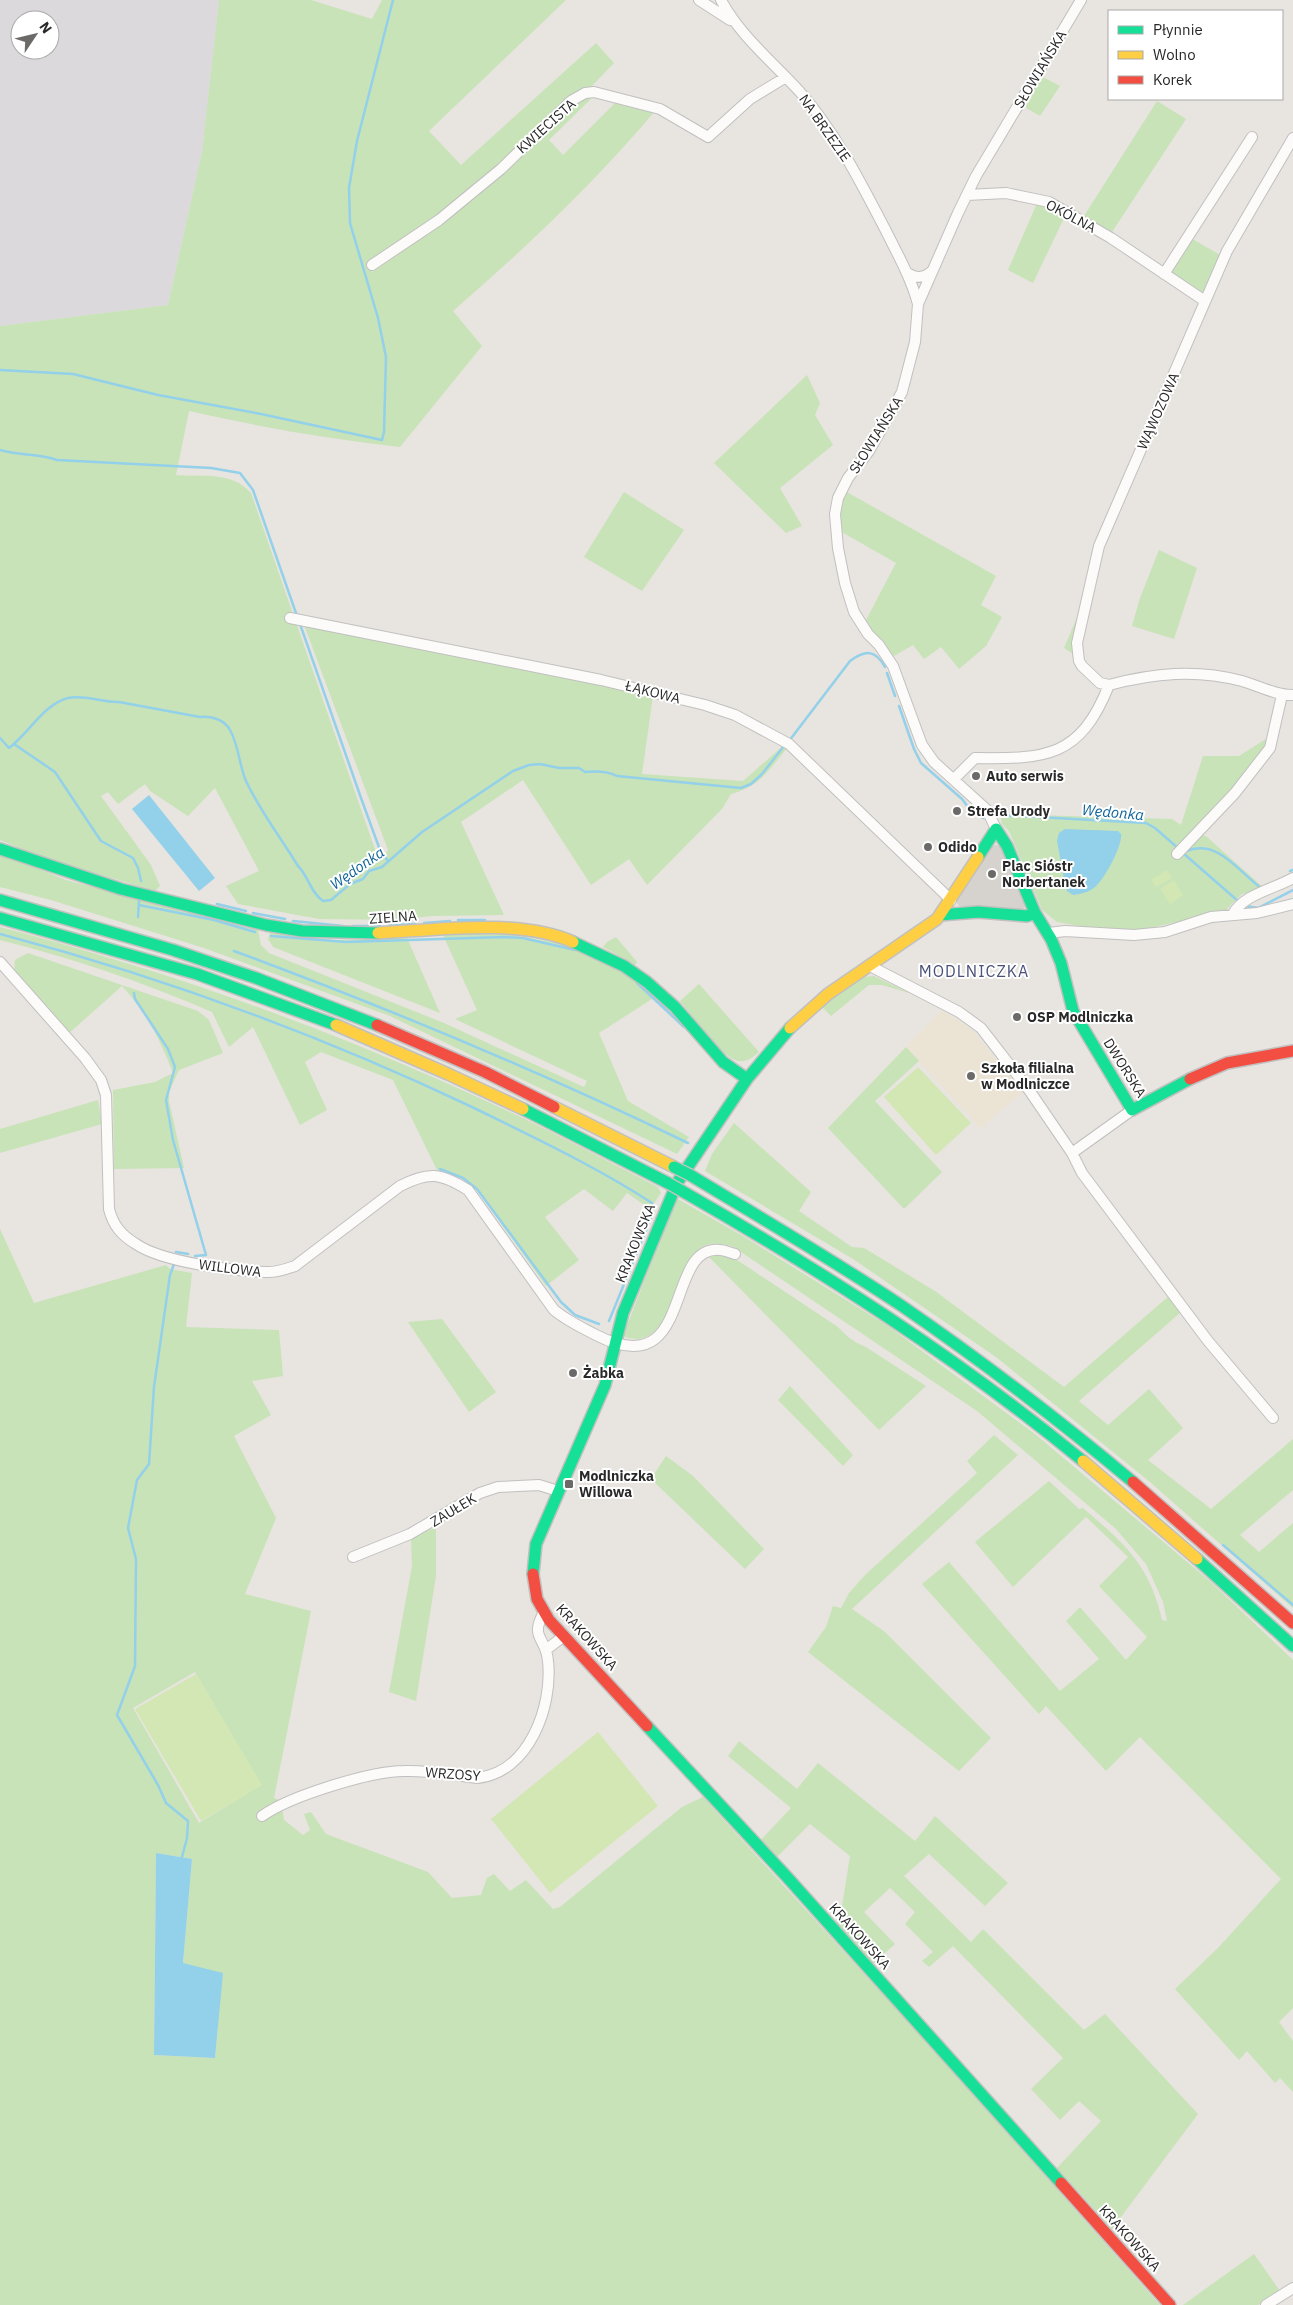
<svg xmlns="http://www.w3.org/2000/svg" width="1293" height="2305" font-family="'IBM Plex Sans',sans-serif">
  <rect width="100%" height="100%" fill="#e8e4df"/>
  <path fill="#dbd9db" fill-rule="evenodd" d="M0,0H219L202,152L168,305L0,326ZM20,20H50V50H20Z"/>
  <path fill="#ebe3d3" d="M942,1010L970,1028L1023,1092L980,1128L906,1047Z"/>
  <path fill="#c8e3b8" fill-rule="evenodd" d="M219,0H311L372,19L382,0H566L429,131L461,165L596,43L614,63L591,87L436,219L370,262L372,272L402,252L494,180L584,96L595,95L549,140L563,155L618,100L656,110C595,182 525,249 453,311L482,346L400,447C329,439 259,427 189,411L176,475C202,477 232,471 251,493L379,861L388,850L303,622L653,696L642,774L743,781L784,745L788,747C769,770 760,786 731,794L722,809L647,885L629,859L591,885L523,780L461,822L504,915L432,916L398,920L319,919L238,904L226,886L259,871L215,788L188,816L150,791L145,784L118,804L108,792L101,796L151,865L160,886L155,891L41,857L0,840V326L168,305L202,152Z
    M1041,76L1060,86L1040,116L1023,106Z
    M1157,101L1186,119L1112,232L1084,216Z
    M1038,201L1066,214L1033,283L1008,270Z
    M1189,237L1220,255L1203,296L1166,271Z
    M807,375L820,403L815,415L833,445L780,488L802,526L786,533L714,463Z
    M845,491L996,576L981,605L1002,617L986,646L959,669L941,647L924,659L913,645L894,656L865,622L896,563L840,531V510Z
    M624,492L684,530L642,591L584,557Z
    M1159,550L1197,568L1174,639L1132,626L1140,598Z
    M1078,615L1073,654L1064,648Z
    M1269,737L1268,748L1194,830L1207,837L1265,889L1242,894L1225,911L1141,930L1096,929L1057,922L1042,910L1009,831L1002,824L1000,814L1172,819L1181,825L1203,756H1239Z
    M0,853L66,880L258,930L261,945L269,953L444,1023L584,1087L587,1081L455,1019L477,1010L443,935L501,933L575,946L637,981L652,999L599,1033L628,1101L689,1137L677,1154L390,1016L204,948L51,900L0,887Z
    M0,927C166,970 330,1029 486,1101C544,1127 601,1158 658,1187L661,1193L650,1209L627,1193L613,1211L584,1189L545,1217L579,1260L546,1286L476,1189L462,1178L437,1170L393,1080L321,1052L305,1062L327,1110L300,1125L253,1027L229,1047L212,1012C143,982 72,958 0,940Z
    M270,933L336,940L407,938L440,1013L273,947L268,939Z
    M616,937L637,962L635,965L603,947L607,942Z
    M28,953L198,1011L209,1020L223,1053L179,1070L169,1092V1101L184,1168L114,1169L113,1090L155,1082L173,1073C161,1041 145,1010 122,986L68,1034L14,972L15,960Z
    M874,976L909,993L882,985H869L831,1016L820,1005L864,977Z
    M699,984L759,1052C753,1057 748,1062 739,1061C723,1060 691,1014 680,1001Z
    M906,1047L919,1061L875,1101L942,1172L904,1209L828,1128Z
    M98,1100L102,1124L0,1153V1129Z
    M734,1123L811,1192L799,1211L852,1247L864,1248L935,1291L1064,1387L1169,1296L1181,1312L1079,1401L1108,1425L1149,1389L1183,1428L1148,1460L1211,1509L1293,1439V1490L1240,1535L1259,1552L1293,1523V1608L1150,1482L996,1357L853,1259L705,1171L712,1154Z
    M676,1198L743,1236L888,1326L1035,1434L1211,1582L1293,1660V2008L1279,2022L1293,2041V2092L1280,2078L1275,2083L1247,2051L1239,2060L1175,1989L1218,1948L1281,1879L1140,1737L1106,1771L1046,1706L1039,1714L922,1584L949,1562L1060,1691L1099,1659L1066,1621L1080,1607L1126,1660L1147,1637L1099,1586L1128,1557L1086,1517L1013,1587L975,1542L1049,1481L1079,1509L1083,1508C1124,1543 1150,1565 1162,1620L1167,1621L1163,1602L1146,1564L1116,1529L977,1411L732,1246C725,1245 715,1243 709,1244C671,1253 676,1358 623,1336Z
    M0,1229L34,1303L166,1265L170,1269L192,1273L186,1327L279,1330L283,1376L252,1381L271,1415L234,1436L276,1518L245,1594L311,1611L274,1798L281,1801L284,1820L303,1835L310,1830L304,1814L311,1812L326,1834L428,1872L452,1898L481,1895L487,1878L494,1874L510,1891L526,1880L553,1909L560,1907L682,1807L703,1797L919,2034L1160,2305H0ZM195,1672L261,1785L199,1823L133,1708ZM156,1853L192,1859L183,1963L218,2027L215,2058L154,2055Z
    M725,1254L737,1260L838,1327C846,1336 855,1343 866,1347L926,1386L879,1430L709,1257Z
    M442,1319L496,1392L469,1412L408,1322Z
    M790,1386L853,1455L843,1466L778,1400Z
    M994,1435L1018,1455L852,1609L885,1632L991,1738L959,1771L808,1652L826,1627L833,1606L841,1608L849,1593L865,1575L977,1473L967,1461Z
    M666,1456L693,1476L764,1549L745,1569L651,1479Z
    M436,1527V1576L416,1701L389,1692L412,1566L411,1538Z
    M739,1741L797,1789L818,1763L915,1841L935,1816L1008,1883L985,1906L929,1854L904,1876L971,1942L983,1929L1084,2030L1105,2014L1198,2114L1112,2229L1057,2168L1101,2121L1079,2101L1060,2120L1031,2089L1063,2058L953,1946L929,1967L922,1961L933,1952L905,1924L915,1912L890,1888L864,1912L895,1944L873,1964L836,1923L841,1913L850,1856L810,1824L776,1858L760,1841L791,1808L728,1756Z
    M1254,2254L1280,2291L1258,2305H1183Z"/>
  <path fill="#d3e7b5" d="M1167,870L1172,878L1156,887L1151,880Z
    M1174,880L1183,895L1170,904L1160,889Z
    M918,1067L971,1123L936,1155L884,1097Z
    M196,1674L262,1785L201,1821L135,1709Z
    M598,1732L658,1806L550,1893L491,1819Z"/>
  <path fill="#d6d2ce" d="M997,845L1001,847L1025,906L1023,909L1020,910L959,906L956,901L992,846Z"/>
  <path fill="#93d0ea" d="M149,795L215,878L199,891L132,809Z
    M1065,829L1118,831L1121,834C1123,845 1104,880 1095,887C1089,892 1082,894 1073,895L1067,891L1065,885L1057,841L1059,833Z
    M156,1853L192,1859L183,1963L223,1973L215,2058L154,2055Z"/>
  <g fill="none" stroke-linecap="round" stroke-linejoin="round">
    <path stroke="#93d0ea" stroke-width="2.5" d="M0,370L73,374L158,395L261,414L382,440L384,432L386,357L378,318L350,223L349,188L357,141L393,0
      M0,450C19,456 38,453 57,460L211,468L240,473L253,490L297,616
      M300,624L361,798L380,850L388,861
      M887,673L895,696
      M899,706L914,749L921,763L962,799L971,811L983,818
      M0,738L9,748C29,733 44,704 68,698C84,694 103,703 119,702L200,717C211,716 224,719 230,730C239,746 239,765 246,781C260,811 281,838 298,866C309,877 310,892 323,901L331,900L350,884L363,879L369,871L382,867L422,832L513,771L529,765L540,764L559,768H579L585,772C595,771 608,771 617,776L741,788L751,784L762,774L784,746
      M789,741L850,661C865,650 875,649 885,667
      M14,744L55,772L101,841L133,858L138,868L141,881
      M996,815L1012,816
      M1019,816L1146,823L1155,828L1179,849
      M1184,852C1217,837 1238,871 1261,888
      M1183,853L1238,901
      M1290,871L1293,870
      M217,904L246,911
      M139,905L214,920L255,932
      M1245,906L1258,908L1293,890
      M253,913L285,919
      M138,917L139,901
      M458,920H485
      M293,921L343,926
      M424,923L450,921
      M389,925L415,924
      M353,926H380
      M0,934C163,977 320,1035 472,1107C533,1137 595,1166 652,1203
      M271,936L346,942L504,937L523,938L575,950
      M234,951C388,1008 539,1071 688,1143
      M637,983L684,1027
      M134,993L135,999L168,1049L175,1067L166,1100L173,1140L206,1255L195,1256
      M440,1169L463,1178L477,1189L561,1302L575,1315L599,1324
      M176,1252L188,1254
      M174,1264L170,1275L154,1387L149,1464L137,1480L128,1528L136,1559L135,1666L117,1715L158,1785L166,1803L188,1821L187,1838L182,1857
      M609,1321L653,1213
      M1223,1545L1293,1605"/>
    <defs>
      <path id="street" d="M699,0L730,20
        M721,0C740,36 773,62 800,92C836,133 861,183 886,231C898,255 911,278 918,304
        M1293,138L1227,251L1099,546L1077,643L1079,661L1082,666L1100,683L1109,685C1154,673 1196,669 1242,681C1259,686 1275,695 1293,695
        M967,195L1006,193L1049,202L1111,238L1205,301
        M372,265L439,220L501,169L571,101L585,93L594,92L660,109L708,137L750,99L786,77
        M906,272C916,279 924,279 933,270
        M1164,274L1252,137
        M290,618L601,680L705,705L735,715L789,744L951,900
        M954,779L975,758C1046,759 1080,758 1109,685
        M996,829L987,810L934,762L922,745L893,666L879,645L868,634L854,612L845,583L838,548L835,514L838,498L848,478L869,451L902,392L915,342L918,304L958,213L976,176L1081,0
        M1177,854L1235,793L1270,748L1282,695
        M1233,914C1244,894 1274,889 1293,878
        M1049,933L1065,931L1134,935L1165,932L1211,917L1257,913L1293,904
        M0,962L85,1058L101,1080L106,1095L109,1209C113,1225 121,1235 136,1244C162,1262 233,1271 266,1272C276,1273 286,1269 295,1266L400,1186C429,1171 441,1173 468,1190L554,1310C569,1322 579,1326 596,1335C696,1386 663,1244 720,1250C725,1250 730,1253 735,1254
        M870,966L959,1012L981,1028L1029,1090L1072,1153L1082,1173L1208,1341L1273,1418
        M1072,1153L1132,1110
        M353,1557L410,1534L480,1493L498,1487L539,1485L558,1491
        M547,1649L564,1636
        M262,1816C290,1796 371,1771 404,1771C428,1770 453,1775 477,1778C529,1773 553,1706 548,1661C546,1636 529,1639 544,1612
        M1266,2305L1293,2288"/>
      <path id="fast" d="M0,849L121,889L266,925L302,931L378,933
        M978,857L996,829L1007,846L1035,913L1051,939L1061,963L1073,1011L1132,1110L1190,1079
        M0,900L173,950L256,978L377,1025
        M940,915L978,912L1027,916L1035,913
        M0,918L197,974L336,1025
        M573,942L624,966L647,982L675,1007L723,1062L747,1079
        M523,1109L668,1183
        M690,1175C761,1218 833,1260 902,1306C982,1361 1059,1420 1133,1482
        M682,1191C822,1271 958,1358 1083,1461
        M1197,1559L1293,1646
        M533,1574L536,1544L605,1385L623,1313L677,1183L747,1079L790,1028
        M647,1726L787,1877L1061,2183"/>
      <path id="slow" d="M378,933C436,930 519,918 573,942
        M336,1025L448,1074L523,1109
        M790,1028L828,994L937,919L978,857
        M554,1107L674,1167
        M1083,1461L1197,1559"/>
      <path id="jam" d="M377,1025L485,1072L554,1107
        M1190,1079L1227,1063L1293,1051
        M1133,1482L1293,1623
        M533,1574L537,1599L549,1620L647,1726
        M1061,2183L1170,2305"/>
    </defs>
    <use href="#street" stroke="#c1c0c0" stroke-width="12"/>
    <use href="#fast" stroke="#c1c0c0" stroke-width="14"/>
    <use href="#slow" stroke="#c1c0c0" stroke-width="14"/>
    <use href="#jam" stroke="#c1c0c0" stroke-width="14"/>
    <use href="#street" stroke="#fcfbfa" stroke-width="10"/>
    <use href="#fast" stroke="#16e098" stroke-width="11"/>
    <use href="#slow" stroke="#ffcf43" stroke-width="11"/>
    <use href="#jam" stroke="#f24e42" stroke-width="11"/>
    <defs>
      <path id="fast-bridge" d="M674,1167L690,1175
        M668,1183L682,1191"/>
    </defs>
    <use href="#fast-bridge" stroke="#c4c3c1" stroke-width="14" stroke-linecap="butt"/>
    <use href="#fast-bridge" stroke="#16e098" stroke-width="11"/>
  </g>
  <g fill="#6c6a69" stroke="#fff" stroke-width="2">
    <circle cx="976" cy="776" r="5"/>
    <circle cx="957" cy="811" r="5"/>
    <circle cx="928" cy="847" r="5"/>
    <circle cx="992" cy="874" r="5"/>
    <circle cx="1017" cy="1017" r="5"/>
    <circle cx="971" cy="1076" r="5"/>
    <circle cx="573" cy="1373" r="5"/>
    <rect x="564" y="1479" width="10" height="10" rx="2.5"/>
  </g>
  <g text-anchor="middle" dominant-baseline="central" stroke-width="4" stroke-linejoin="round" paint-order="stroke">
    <g font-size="14" fill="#292929" stroke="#fff">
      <text transform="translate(1040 69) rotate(-59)">SŁOWIAŃSKA</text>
      <text transform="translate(546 126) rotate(-42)">KWIECISTA</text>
      <text transform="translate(825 128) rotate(55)">NA BRZEZIE</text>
      <text transform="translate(1071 216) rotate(28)">OKÓLNA</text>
      <text transform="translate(1158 411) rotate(-66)">WĄWOZOWA</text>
      <text transform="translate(876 435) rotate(-58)">SŁOWIAŃSKA</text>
      <text transform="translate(653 692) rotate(14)">ŁĄKOWA</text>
      <text transform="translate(393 917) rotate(-4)">ZIELNA</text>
      <text transform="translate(1125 1068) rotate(58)">DWORSKA</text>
      <text transform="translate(635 1243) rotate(-68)">KRAKOWSKA</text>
      <text transform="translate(230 1268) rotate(7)">WILLOWA</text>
      <text transform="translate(453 1510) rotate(-31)">ZAUŁEK</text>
      <text transform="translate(587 1637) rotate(48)">KRAKOWSKA</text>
      <text transform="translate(453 1774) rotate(4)">WRZOSY</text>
      <text transform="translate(860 1936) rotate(48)">KRAKOWSKA</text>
      <text transform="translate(1130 2238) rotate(48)">KRAKOWSKA</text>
    </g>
    <g font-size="14" font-weight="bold" fill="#292929" stroke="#fff" text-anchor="start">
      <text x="986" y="776">Auto serwis</text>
      <text x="967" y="811">Strefa Urody</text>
      <text x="938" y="847">Odido</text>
      <text x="1002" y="866">Plac Sióstr<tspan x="1002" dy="16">Norbertanek</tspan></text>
      <text x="1027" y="1017">OSP Modlniczka</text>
      <text x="981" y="1068">Szkoła filialna<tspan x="981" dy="16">w Modlniczce</tspan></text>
      <text x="583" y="1373">Żabka</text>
      <text x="579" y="1476">Modlniczka<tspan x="579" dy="16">Willowa</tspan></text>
    </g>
    <g font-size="15" font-style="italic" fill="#0e6399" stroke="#fff">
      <text transform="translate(1113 812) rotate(5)">Wędonka</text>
      <text transform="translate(357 868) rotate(-35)">Wędonka</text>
    </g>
    <g font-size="16" letter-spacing="1" fill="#4a517a" stroke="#fff">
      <text x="974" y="971">MODLNICZKA</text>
    </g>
  </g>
  <rect x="1108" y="10" width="175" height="90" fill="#ffffff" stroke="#a9a9a9"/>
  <rect x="1118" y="26" width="25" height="8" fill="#16e098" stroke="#a9a9a9"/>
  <text x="1153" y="35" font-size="15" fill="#292929">Płynnie</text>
  <rect x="1118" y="51" width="25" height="8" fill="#ffcf43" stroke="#a9a9a9"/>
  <text x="1153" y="60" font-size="15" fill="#292929">Wolno</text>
  <rect x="1118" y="76" width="25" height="8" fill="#f24e42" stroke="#a9a9a9"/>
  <text x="1153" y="85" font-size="15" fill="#292929">Korek</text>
  <g transform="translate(35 35) rotate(55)"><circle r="24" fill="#ffffff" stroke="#a9a9a9"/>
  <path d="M0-4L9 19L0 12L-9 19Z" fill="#6c6a69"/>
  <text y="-8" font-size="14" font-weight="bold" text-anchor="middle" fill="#292929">N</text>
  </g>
</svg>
